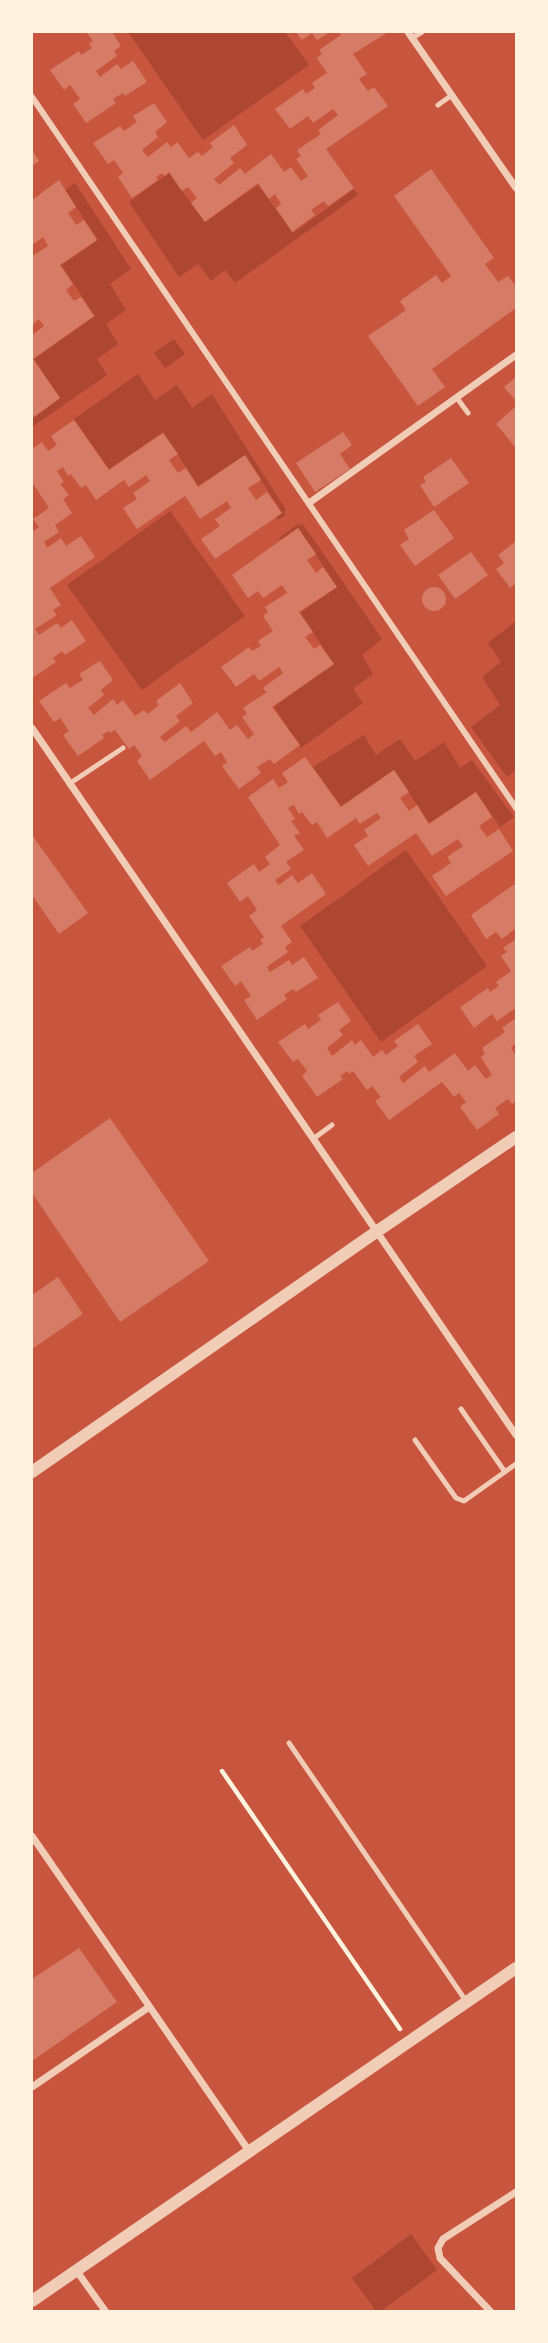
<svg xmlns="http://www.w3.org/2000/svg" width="548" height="2343" font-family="'Fira Sans Condensed',sans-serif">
  <rect width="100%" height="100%" fill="#c8553d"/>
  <path fill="#ae4732" d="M128,32H285L309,65L203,140Z
    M169,173L205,222L258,185L293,233L354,189L358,195L235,283L225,270L211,281L198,264L179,277L129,202Z
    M75,183L131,269L110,284L126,310L106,324L118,344L97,359L107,375L32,427V419L60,398L34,359L95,316L61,265L98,240L65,190Z
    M174,339L185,354L165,368L154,353Z
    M138,374L155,400L177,385L192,408L212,394L286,510L284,512L286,515L278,520L276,517L282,513L245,455L198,486L163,432L109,469L74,419Z
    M170,511L245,616L142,690L67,585Z
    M298,524L300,526L303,524L382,639L362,655L373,674L353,689L363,703L301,748L274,707L334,664L300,613L337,587L298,528L281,540L279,538Z
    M516,621V770L507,777L471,727L500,705L482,677L501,662L488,643Z
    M364,735L376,755L400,739L415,761L444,742L460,768L472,760L514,817L500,827L476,792L429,823L394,770L341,806L313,767Z
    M406,850L487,966L381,1042L300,926Z
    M411,2234L437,2270L381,2311H376L352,2278Z"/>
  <path fill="#d67c66" d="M86,32H112L121,46L114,51L117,56L96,71L100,77L117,64L121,69L133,61L147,82L125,96L123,93L113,99L116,103L86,123L73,104L80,99L70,85L64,90L50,70L79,51L81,55L92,48L89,44L93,41Z
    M296,32H330L317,40L312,33L302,40Z
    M339,32H388L353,54L367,74L359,79L368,91L374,87L388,106L326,149L354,188L328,206L324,201L311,210L315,215L292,232L276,208L281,204L275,194L269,199L258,183L205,222L191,203L197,198L188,187L182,191L169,172L165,176L162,173L156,177L158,180L132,198L118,177L123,173L114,160L108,164L93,143L120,126L124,131L137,122L133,116L154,103L167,122L155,132L158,137L142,150L148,157L167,142L171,147L177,142L189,158L198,152L202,156L213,147L210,143L234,125L247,145L230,158L234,163L214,179L219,185L240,168L245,174L271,154L284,172L291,167L301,181L308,176L296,159L301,156L297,150L321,134L318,130L338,115L333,109L313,123L308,116L290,129L275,109L303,89L306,94L315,88L312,83L327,73L317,58L322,54L319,50L341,35Z
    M32,150L39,161L32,166Z
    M431,169L494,258L485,264L498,282L508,276L516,287V308L432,369L445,387L418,406L368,336L406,310L400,301L436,275L442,283L451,276L394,196Z
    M59,180L76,207L68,213L76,225L84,220L97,240L60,265L73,284L66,290L74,301L81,297L94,316L33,359L60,398L34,417L32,413V335L44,326L39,319L32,325V284L34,283L32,280V256L48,246L43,237L32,245V200Z
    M516,377V401L504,387Z
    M516,406V448L496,424Z
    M74,420L109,470L163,433L178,454L169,460L178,473L186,468L198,487L245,455L261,480L248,488L256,500L267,492L282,513L215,559L201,539L220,526L215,519L231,508L227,501L200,519L185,496L137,529L123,508L137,499L133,493L150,481L146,475L129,487L124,480L96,500L86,485L81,488L71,474L68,476L63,467L57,471L64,482L60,484L69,495L63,499L72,513L55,525L59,532L44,542L47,548L61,538L66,546L81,536L95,557L50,588L61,605L53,610L57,615L35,629L39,635L57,623L61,628L72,620L86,641L65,655L62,651L53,658L56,662L32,678V532L39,527L33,519L49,508L32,482V449L42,442L48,451L57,445L51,436Z
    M343,432L352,445L340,454L350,469L315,492L296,463Z
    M451,458L469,483L434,507L420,485L426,482L423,477Z
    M434,510L454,538L415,566L400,545L409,539L404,530Z
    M298,528L316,554L307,560L316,573L323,567L337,587L299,612L313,632L305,637L314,649L320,645L334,664L272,707L300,745L274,764L270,759L257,767L261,773L239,789L222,766L227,762L221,752L215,756L204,741L150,780L137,761L142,756L134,745L129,749L115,730L110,733L109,731L102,735L104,738L78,756L63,735L69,731L60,718L54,722L39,701L66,683L70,688L83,680L79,674L100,661L113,680L101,690L104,695L88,708L94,715L113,699L117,705L123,700L135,716L144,710L148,714L159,705L156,701L180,683L193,703L176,716L180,721L160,737L165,742L186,726L191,732L217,712L230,730L237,725L248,739L254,734L242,717L247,714L243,708L267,692L263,688L283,673L279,667L259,681L254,674L236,687L221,667L249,647L252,651L261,646L258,641L273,631L263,616L268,612L265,607L287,593L282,585L263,598L258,591L248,598L232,575Z
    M516,541V583L510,588L496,569L504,563L498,555Z
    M471,552L488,575L455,599L438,575Z
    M422 599a12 12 0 1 1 24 0a12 12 0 1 1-24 0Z
    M305,757L341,807L394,770L409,792L400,798L409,811L417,805L429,824L476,792L492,817L479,826L487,837L499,829L513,851L446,896L432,876L451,863L447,857L463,846L458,839L432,856L416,833L368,866L354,845L368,836L364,830L381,818L377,813L360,824L356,818L327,838L317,822L312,825L302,812L299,814L294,805L288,808L295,819L291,821L300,833L294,836L304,850L286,862L291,869L275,880L279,885L292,875L298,883L312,873L326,894L281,926L292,942L285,947L288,952L267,967L270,972L289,960L292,965L304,957L318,978L296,992L293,989L284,995L287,999L257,1020L244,1000L251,996L241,981L235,986L221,966L250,947L252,951L263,944L260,940L264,937L249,916L257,910L248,896L240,902L227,883L254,864L259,872L270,864L265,857L280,845L248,797L273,779L279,788L288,782L282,773Z
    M32,835L88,913L59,934L32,895Z
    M516,883V928L502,939L496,932L486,939L471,915Z
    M516,939V1008L497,1021L492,1014L474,1028L460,1007L488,988L490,992L499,986L496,982L511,971L501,956L507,952L503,948Z
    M338,1002L351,1021L339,1030L343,1035L327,1048L332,1056L352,1040L355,1045L361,1040L373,1057L382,1050L386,1055L398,1046L394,1041L418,1024L432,1044L414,1056L418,1062L399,1077L403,1083L425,1066L429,1072L455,1053L468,1071L475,1065L486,1079L492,1075L481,1057L485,1054L482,1048L505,1032L502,1028L516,1018V1043L511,1048L516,1056V1101L512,1104L508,1099L495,1108L499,1114L477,1130L460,1107L466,1102L459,1093L454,1097L442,1082L389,1120L375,1101L381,1097L372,1086L367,1090L353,1071L349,1074L347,1071L340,1076L343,1079L317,1097L302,1076L307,1071L298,1059L293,1062L278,1042L305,1024L308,1029L321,1020L318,1015Z
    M110,1118L209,1261L120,1322L32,1193V1173Z
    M58,1277L83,1314L32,1349V1295Z
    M79,1948L117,2002L32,2061V1979Z"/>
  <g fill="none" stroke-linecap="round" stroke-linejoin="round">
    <path stroke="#fff3e0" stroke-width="4.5" d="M222,1771L400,2029"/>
    <path stroke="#f1ccb7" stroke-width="5" d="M412,38L422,32
      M438,105L452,95
      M457,398L468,413
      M69,784L123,748
      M313,1139L332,1125
      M461,1409L505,1472
      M415,1440L456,1498L464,1501L516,1464
      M289,1743L466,2001"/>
    <path stroke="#f1ccb7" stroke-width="6" d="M32,97L516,808"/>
    <path stroke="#f1ccb7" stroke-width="7" d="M408,32L516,188
      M309,503L516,355
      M32,728L516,1435
      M32,1836L249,2151
      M32,2087L149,2007
      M76,2270L106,2312
      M491,2312L440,2258L438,2248L443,2239L516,2192"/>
    <path stroke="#f1ccb7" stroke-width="12" d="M32,1472L376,1232L516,1137
      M32,2301L516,1968"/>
  </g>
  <rect width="548" height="2343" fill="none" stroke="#fff3e0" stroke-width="66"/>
</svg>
